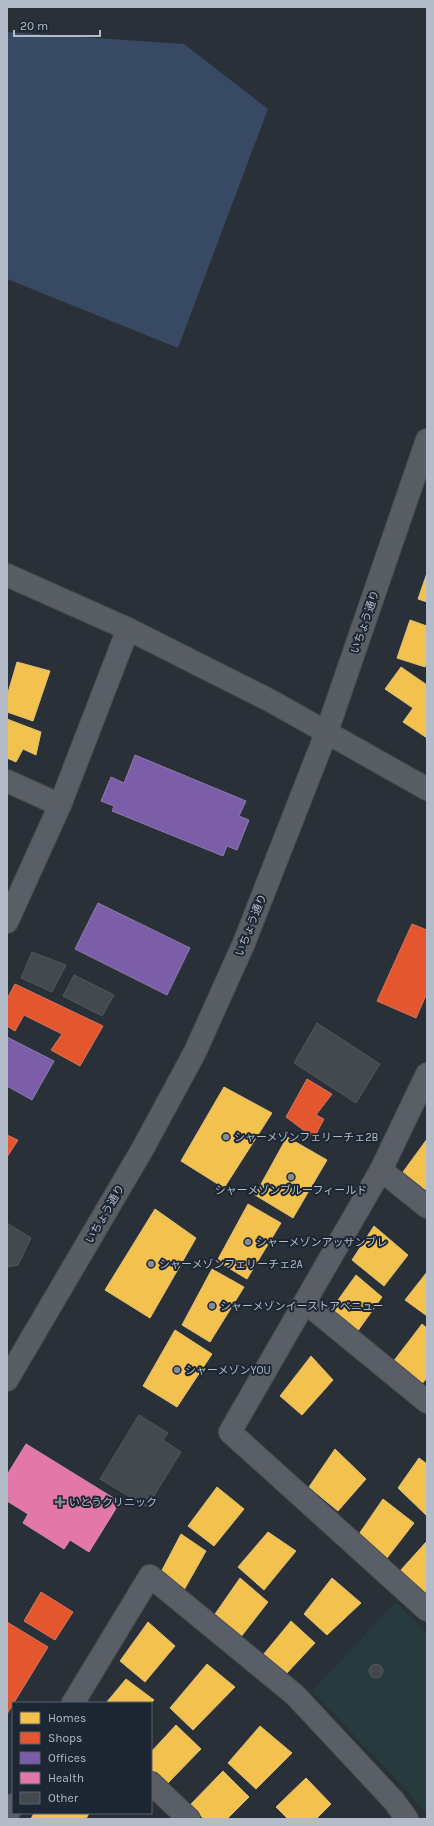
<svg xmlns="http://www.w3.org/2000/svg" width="434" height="1826" viewBox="0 0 434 1826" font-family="Karla,'Noto Sans JP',sans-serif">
	<rect width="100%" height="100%" fill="#2a3038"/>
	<polygon fill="#273a3e" points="396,1602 427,1634 427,1814 399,1782 312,1691"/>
	<polygon fill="#384963" points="7,32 184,44 268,109 178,348 7,279"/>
	<g fill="#f2c14e" stroke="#dfc073">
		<polygon points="427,573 427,602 418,599"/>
		<polygon points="410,620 427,626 427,661 425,667 397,658"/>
		<polygon points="17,662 50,671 33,721 7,712 7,696"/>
		<polygon points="401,667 427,685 427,738 403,722 413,708 385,689"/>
		<polygon points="7,719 41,732 36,755 23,749 16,762 7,758"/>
		<polygon points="224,1087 272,1113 224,1188 181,1161"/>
		<polygon points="287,1137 327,1160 293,1218 255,1195"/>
		<polygon points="427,1139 427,1191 403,1172"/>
		<polygon points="248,1204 281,1223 247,1279 217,1261"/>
		<polygon points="155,1209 196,1238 150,1318 105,1290"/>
		<polygon points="374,1226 408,1255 384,1286 352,1260"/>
		<polygon points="212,1269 244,1287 210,1342 182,1325"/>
		<polygon points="427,1272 427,1316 405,1300"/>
		<polygon points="356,1275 382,1297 357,1332 328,1314"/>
		<polygon points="422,1324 427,1328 427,1378 419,1387 393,1362"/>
		<polygon points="175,1330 212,1354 177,1407 143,1386"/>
		<polygon points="311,1356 333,1380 302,1415 280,1396"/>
		<polygon points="335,1449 366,1479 338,1511 309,1487"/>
		<polygon points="419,1458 427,1464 427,1516 398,1488"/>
		<polygon points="217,1487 244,1509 214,1546 188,1526"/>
		<polygon points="383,1499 414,1523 387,1558 359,1534"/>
		<polygon points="268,1532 296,1551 264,1590 238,1567"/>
		<polygon points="181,1534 206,1551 184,1590 160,1574"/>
		<polygon points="427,1541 427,1597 400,1571"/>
		<polygon points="240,1578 268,1602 240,1638 213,1617"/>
		<polygon points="332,1578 361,1603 327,1635 304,1614"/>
		<polygon points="291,1621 315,1643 286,1674 263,1655"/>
		<polygon points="148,1622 175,1646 145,1682 120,1661"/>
		<polygon points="207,1664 235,1687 193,1730 170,1708"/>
		<polygon points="126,1679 154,1700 151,1703 106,1703"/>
		<polygon points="176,1725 201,1749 166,1785 151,1769 151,1752"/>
		<polygon points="260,1726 292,1753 256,1789 228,1763"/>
		<polygon points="223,1771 249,1797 227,1819 204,1819 190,1805"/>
		<polygon points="306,1778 331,1804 316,1819 288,1819 276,1807"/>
		<polygon points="34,1813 89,1813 86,1819 31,1819"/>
	</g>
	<g fill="#e4572e" stroke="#d6755c">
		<polygon points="412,924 427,930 427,993 416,1018 377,1001"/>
		<polygon points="15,984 103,1026 80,1066 51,1050 62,1034 24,1015 15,1031 7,1026 7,999"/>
		<polygon points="307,1079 332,1094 316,1115 324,1119 314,1138 286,1117"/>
		<polygon points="7,1135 18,1140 7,1157"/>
		<polygon points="41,1592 73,1612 55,1640 24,1621"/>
		<polygon points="7,1622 48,1647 7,1714"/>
	</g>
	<g fill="#7b5ea7" stroke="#8c7ab1">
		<polygon points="135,755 246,801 239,816 249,820 237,850 227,846 223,856 112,811 114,806 101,801 111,777 124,783"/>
		<polygon points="98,903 190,948 167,995 75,949"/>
		<polygon points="7,1037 54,1061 32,1100 7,1086"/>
	</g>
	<polygon fill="#e377a8" stroke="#d58cb2" points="26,1444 120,1502 89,1552 70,1540 64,1549 23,1523 28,1514 7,1501 7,1475"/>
	<g fill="#444950" stroke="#52575f">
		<polygon points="32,952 66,965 52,992 21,978"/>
		<polygon points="74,975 114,995 102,1016 63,996"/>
		<polygon points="317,1023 380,1064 356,1103 294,1063"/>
		<polygon points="7,1223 31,1238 18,1265 7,1267"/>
		<polygon points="139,1415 168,1433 163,1440 181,1452 147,1507 100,1479"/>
		<circle cx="376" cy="1671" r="7"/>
	</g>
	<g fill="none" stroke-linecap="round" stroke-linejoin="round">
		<g stroke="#484c53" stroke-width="24">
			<g id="street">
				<polyline points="7,781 60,805"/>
				<polyline points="7,922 60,805 128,629"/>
				<polyline points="427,1074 381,1170 230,1432 427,1610"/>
				<polyline points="381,1170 427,1207"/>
				<polyline points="305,1302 427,1402"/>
				<polyline points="73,1703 150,1576 295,1695 394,1801 407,1819"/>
				<polyline points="151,1783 189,1819"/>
				<polyline points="7,1815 13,1805"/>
			</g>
		</g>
		<g stroke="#484c53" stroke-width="24">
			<g id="secondary">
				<polyline points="7,575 128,629 271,701 427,789"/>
				<polyline points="7,1380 142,1150 195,1052 244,943 327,731 427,440"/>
			</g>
		</g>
		<use href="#street" stroke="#5a5e66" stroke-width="22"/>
		<use href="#secondary" stroke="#595d64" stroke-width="22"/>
	</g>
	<g fill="#848b96" stroke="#1d2633" stroke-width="1.5">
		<circle cx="226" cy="1137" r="4"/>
		<circle cx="291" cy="1177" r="4"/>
		<circle cx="248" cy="1242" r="4"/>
		<circle cx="151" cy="1264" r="4"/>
		<circle cx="212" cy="1306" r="4"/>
		<circle cx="177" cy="1370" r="4"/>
		<path d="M58 1496h4v4h4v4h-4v4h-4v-4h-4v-4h4z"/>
	</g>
	<g text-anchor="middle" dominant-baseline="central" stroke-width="4" stroke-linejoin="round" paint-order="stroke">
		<g font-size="11" fill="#b4bcc9" stroke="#1d2633">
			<text transform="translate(365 622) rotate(-71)">いちょう通り</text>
			<text transform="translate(251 925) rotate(-68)">いちょう通り</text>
			<text transform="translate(105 1214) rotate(-60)">いちょう通り</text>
		</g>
		<g font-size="11" fill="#b4bcc9" stroke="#1d2633" text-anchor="start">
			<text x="234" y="1137">シャーメゾンフェリーチェ2B</text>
			<text x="291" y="1190" text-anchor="middle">シャーメゾンブルーフィールド</text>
			<text x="256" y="1242">シャーメゾンアッサンブレ</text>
			<text x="159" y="1264">シャーメゾンフェリーチェ2A</text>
			<text x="220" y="1306">シャーメゾンイーストアベニュー</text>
			<text x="185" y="1370">シャーメゾンYOU</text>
			<text x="69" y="1502">いとうクリニック</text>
		</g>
	</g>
	<rect width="434" height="1826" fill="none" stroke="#b4bcc9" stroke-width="16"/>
	<rect x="12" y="1702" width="140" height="112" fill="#1d2633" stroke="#59626f"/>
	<rect x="20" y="1712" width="20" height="12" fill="#f2c14e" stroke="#59626f"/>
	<text x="48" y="1722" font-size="12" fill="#b4bcc9">Homes</text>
	<rect x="20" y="1732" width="20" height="12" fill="#e4572e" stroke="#59626f"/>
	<text x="48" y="1742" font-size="12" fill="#b4bcc9">Shops</text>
	<rect x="20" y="1752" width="20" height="12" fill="#7b5ea7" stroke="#59626f"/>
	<text x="48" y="1762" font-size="12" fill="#b4bcc9">Offices</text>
	<rect x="20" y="1772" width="20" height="12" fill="#e377a8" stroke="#59626f"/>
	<text x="48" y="1782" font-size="12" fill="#b4bcc9">Health</text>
	<rect x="20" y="1792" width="20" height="12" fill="#444950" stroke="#59626f"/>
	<text x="48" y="1802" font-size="12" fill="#b4bcc9">Other</text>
	<path d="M14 30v6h86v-6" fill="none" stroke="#b4bcc9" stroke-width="2"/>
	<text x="20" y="30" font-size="12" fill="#b4bcc9" stroke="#1d2633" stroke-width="3" paint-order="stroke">20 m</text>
</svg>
